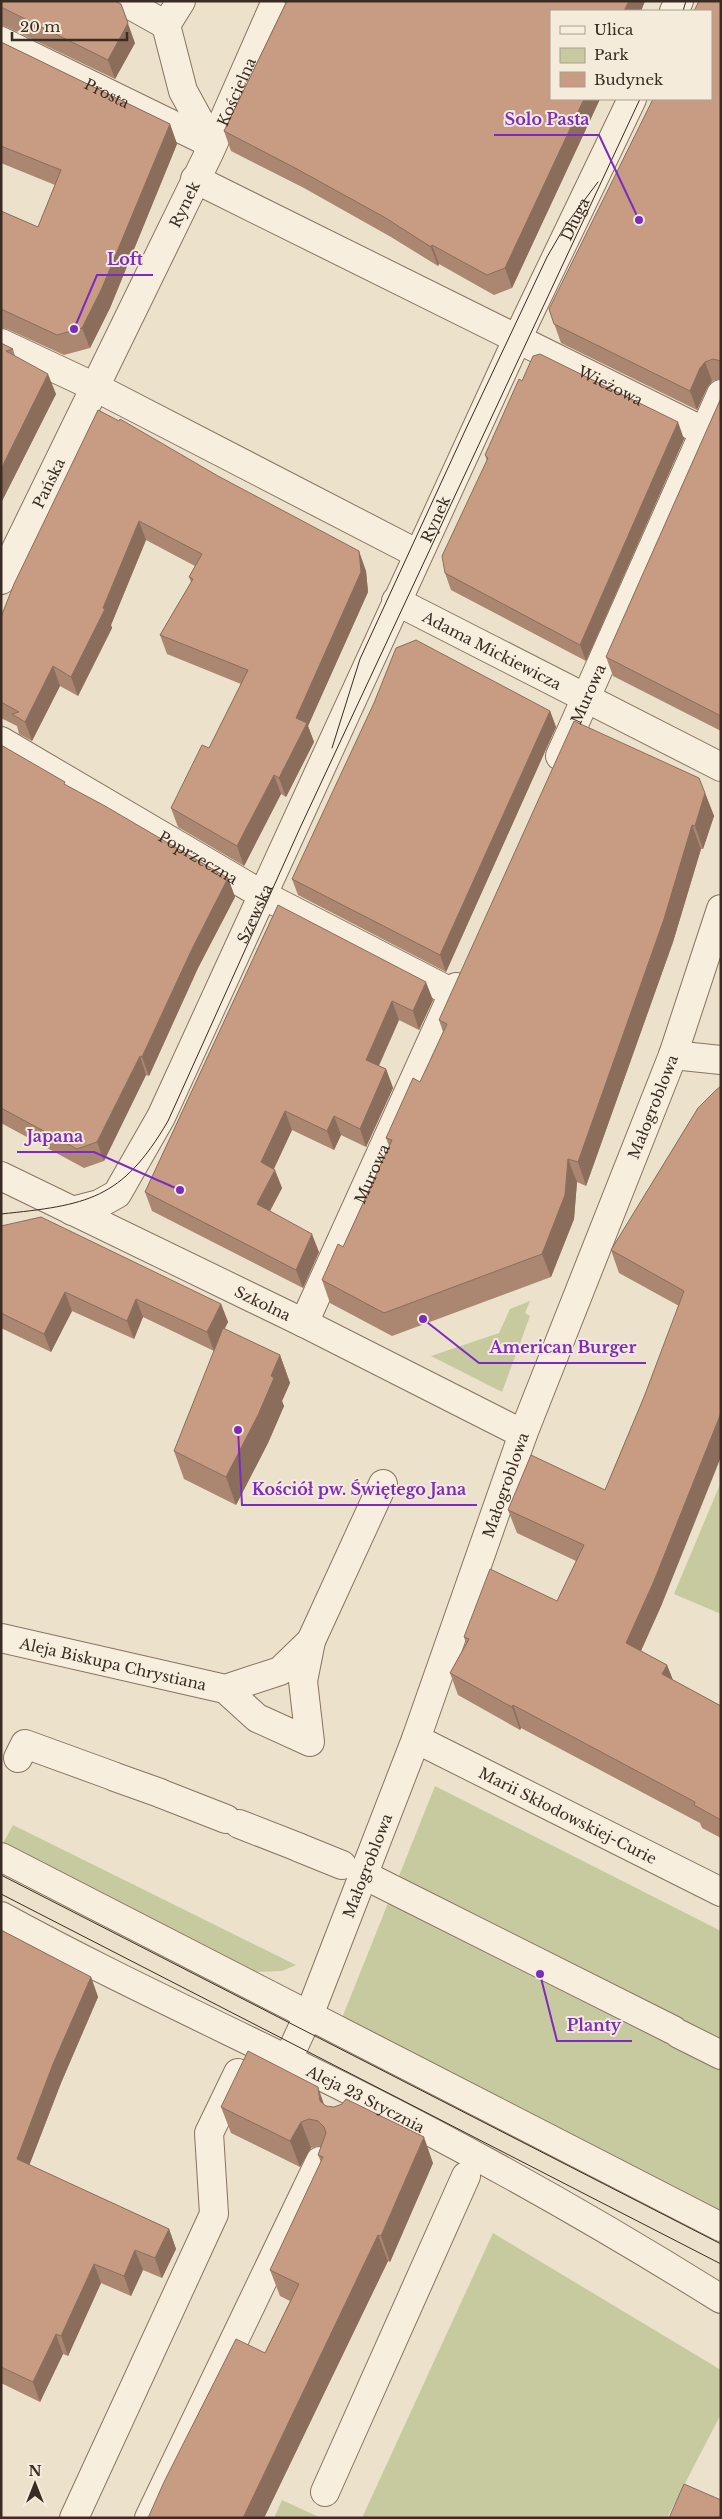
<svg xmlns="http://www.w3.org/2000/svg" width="722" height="2519" viewBox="0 0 722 2519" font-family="'Libre Baskerville',serif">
	<rect width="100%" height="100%" fill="#ece1cb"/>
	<g fill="#c7ca9f">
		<polygon points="530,1301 525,1313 530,1316 502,1392 431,1356 499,1333 510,1309"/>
		<polygon points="721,1482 721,1614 674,1594"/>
		<polygon points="435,1786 721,1931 721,2213 342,2018"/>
		<polygon points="13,1825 296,1965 282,1971 251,1972 1,1847"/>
		<polygon points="493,2233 721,2370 721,2414 667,2518 362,2518"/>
		<polygon points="282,2500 321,2518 274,2518"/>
	</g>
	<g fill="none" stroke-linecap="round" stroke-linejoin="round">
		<g stroke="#887360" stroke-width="30">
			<g id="minor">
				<polyline points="123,1 166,25 183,91 212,144"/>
				<polyline points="674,11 679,1"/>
				<polyline points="166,25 181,1"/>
				<path id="s1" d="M 1,41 L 212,144"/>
				<path id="s2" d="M 195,179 L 703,431"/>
				<polyline points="1,343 97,388 418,554"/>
				<path id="s3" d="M 1,580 L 210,151 L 276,1"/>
				<path id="s4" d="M 396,601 L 721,767"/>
				<path id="s5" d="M 1,741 L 261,894 L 453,993"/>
				<path id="s6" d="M 560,756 L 721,394"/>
				<polyline points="673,1055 721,1060"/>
				<path id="s7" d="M 1,1176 L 304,1323 L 523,1434"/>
				<path id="s8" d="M 72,1211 L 99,1204 L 117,1194 L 161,1117 L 527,318 L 632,99"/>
				<path id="s9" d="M 304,1323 L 456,987"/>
				<path id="s10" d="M 1,1638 L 225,1689 L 280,1671 L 311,1641 L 383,1484"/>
				<polyline points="225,1689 257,1718 310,1742 303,1681 311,1641"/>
				<path id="s11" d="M 416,1739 L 721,1892"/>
				<polyline points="18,1758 25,1744 113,1776"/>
				<polyline points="115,1777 160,1793"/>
				<polyline points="162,1794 226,1819"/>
				<polyline points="239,1824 298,1847"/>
				<polyline points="300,1848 342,1865"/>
				<polyline points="1,1857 721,2227"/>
				<polyline points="374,1880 673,2030"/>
				<path id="s12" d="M 1,1916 C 116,1979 236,2033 353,2092 C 479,2155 601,2224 721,2299"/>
				<polyline points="679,2034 721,2055"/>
				<path id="s13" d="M 288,2059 L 313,2005 L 416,1739 L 523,1434 L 673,1055 L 721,909"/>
				<polyline points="325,2492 466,2176"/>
				<polyline points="74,2518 214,2214 209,2133 238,2073"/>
				<polyline points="149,2518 320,2161"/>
			</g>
		</g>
		<use href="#minor" stroke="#f7eede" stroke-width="28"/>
		<g stroke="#3a2c22" stroke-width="1">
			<polyline points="683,11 686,1"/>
			<polyline points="332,748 360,659 464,433 547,257 565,226 598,182"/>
			<path d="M 1,1214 C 87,1205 122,1200 168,1121 L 300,828 L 640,99"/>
			<polyline points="1,1875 721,2244"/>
			<polyline points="1,1894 721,2264"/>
		</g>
	</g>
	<g fill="#ab8671">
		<polygon points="1,1 135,43 115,79 7,27 1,26"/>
		<polygon points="284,1 645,1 641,11 551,11 551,99 600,99 512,288 494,295 439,264 438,266 391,237 304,188 231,151 224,131 285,4"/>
		<polygon points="721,1 721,379 712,381 707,388 697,410 561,343 549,309 711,99"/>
		<polygon points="1,42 170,124 177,144 110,308 90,348 64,355 7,329 1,328 1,211 38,227 55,185 1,163"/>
		<polygon points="1,343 13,349 15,356 56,394 1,503"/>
		<polygon points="522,381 684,439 586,661 451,590 445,573 487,461 485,455"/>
		<polygon points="721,398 721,731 613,676 606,657"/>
		<polygon points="98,410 366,571 368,592 308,726 314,742 286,797 281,794 244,866 178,827 171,808 209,748 241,684 167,654 160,635 191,582 189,577 195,566 146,540 111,625 112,628 78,696 60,686 32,741 19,734 17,726 1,718 1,617"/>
		<polygon points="550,711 556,727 446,972 298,895 292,879"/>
		<polygon points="1,745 66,785 228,878 235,897 198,968 149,1076 146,1075 104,1161 84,1168 1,1123"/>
		<polygon points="705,793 714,816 703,849 701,849 673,942 586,1186 577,1182 574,1219 551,1277 392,1336 330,1303 322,1280 343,1247 389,1146 386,1138 420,1082 443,1032 439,1020"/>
		<polygon points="278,905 433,1000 419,1030 399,1020 379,1066 386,1069 393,1088 366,1147 341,1135 334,1150 292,1130 274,1169 282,1188 270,1211 319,1252 303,1288 152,1211 145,1192"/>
		<polygon points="698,1108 662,1604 641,1651 667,1665 673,1680 721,1706 721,1838 702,1828 700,1823 521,1728 520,1730 458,1695 450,1673 466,1643 464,1637 557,1601 576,1561 517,1533 508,1510 605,1490 644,1397 679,1306 619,1273 611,1250"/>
		<polygon points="1,1226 221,1304 228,1322 224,1329 280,1355 290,1383 282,1401 284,1406 268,1443 236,1505 184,1479 174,1451 214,1351 143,1317 134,1339 72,1311 51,1352 1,1328"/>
		<polygon points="1,1930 91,1977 98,1997 61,2083 29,2165 169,2229 176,2249 162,2278 143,2270 131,2296 101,2283 68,2356 63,2354 40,2402 1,2383"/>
		<polygon points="325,2105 433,2163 390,2262 388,2261 264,2518 148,2518 265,2353 290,2301 280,2296 270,2270 321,2162 318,2155 321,2146 318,2146 311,2148 300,2167 231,2133 221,2107"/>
	</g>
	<g fill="#8b6d5c">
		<polygon points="629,1 645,1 641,11 624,11"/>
		<polygon points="121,4 135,43 115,79 108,60"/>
		<polygon points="584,99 600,99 512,288 505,268"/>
		<polygon points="170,124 177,144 110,308 90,348 82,328"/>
		<polygon points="432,245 439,264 438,266 431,247"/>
		<polygon points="705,362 712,381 707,388 697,410 690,391 700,368"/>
		<polygon points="48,374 56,394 1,503 1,469"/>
		<polygon points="678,422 684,439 586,661 580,645"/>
		<polygon points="139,521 146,540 111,625 112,628 78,696 71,677 103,608"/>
		<polygon points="359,551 366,571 368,592 308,726 314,742 286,797 279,778 296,718"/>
		<polygon points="53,666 60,686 32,741 25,722"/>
		<polygon points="550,711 556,727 446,972 440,955"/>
		<polygon points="274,775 281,794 244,866 237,846"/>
		<polygon points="705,793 714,816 703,849 695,826"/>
		<polygon points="692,825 701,849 673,942 586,1186 578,1162"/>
		<polygon points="228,878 235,897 198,968 149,1076 142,1057 192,949"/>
		<polygon points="426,982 433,1000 419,1030 413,1011"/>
		<polygon points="392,1001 399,1020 373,1078 366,1060"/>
		<polygon points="140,1056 146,1075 104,1161 97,1142"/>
		<polygon points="386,1069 393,1088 366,1147 360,1129"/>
		<polygon points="285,1111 292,1130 268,1181 261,1162"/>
		<polygon points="334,1116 341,1135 334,1150 327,1131"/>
		<polygon points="568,1159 577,1182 574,1219 551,1277 542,1254"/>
		<polygon points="275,1170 282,1188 264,1222 257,1204"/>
		<polygon points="312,1234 319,1252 303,1288 296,1270"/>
		<polygon points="65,1292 72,1311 51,1352 44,1334"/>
		<polygon points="136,1299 143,1317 134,1339 127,1321"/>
		<polygon points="221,1304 228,1322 214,1351 207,1332"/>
		<polygon points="280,1355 290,1383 282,1401 284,1406 268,1443 236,1505 226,1477"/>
		<polygon points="721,1413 721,1457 662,1604 634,1666 626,1643"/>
		<polygon points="667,1665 676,1688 662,1674"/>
		<polygon points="513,1705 521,1728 520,1730 512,1707"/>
		<polygon points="91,1977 98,1997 61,2083 24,2179 17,2159 53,2064"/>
		<polygon points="318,2087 327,2113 320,2101"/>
		<polygon points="301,2122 311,2148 300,2167 290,2141"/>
		<polygon points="424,2137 433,2163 390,2262 381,2236"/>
		<polygon points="169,2229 176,2249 162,2278 155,2258"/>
		<polygon points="378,2235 388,2261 264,2518 243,2518"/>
		<polygon points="135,2250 143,2270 131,2296 124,2276"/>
		<polygon points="94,2264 101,2283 68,2356 61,2336"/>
		<polygon points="56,2334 63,2354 40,2402 33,2382"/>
	</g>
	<g fill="#c79c83" stroke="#8b6d5c">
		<polygon points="1,1 115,1 121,4 128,23 108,60 1,7"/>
		<polygon points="287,1 629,1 624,11 551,11 551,99 584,99 505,268 487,275 432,245 431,247 384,217 297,169 224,131"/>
		<polygon points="699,1 721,1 721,361 713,359 705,362 700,368 690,391 554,324 549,309 653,99 711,99 711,11 694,11"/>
		<polygon points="1,42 170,124 102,288 82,328 57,335 1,309 1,211 38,227 61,170 1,146"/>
		<polygon points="1,343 13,349 6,351 48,374 1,469"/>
		<polygon points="540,354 678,422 580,645 445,573 442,556 488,458 485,455 519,379 522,381 533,356"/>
		<polygon points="721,398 721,716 606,657"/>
		<polygon points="98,410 119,421 120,419 218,476 359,551 361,572 296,718 307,723 279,778 274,775 237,846 171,808 202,745 209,748 248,670 160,635 193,579 189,577 202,554 139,521 103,608 105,609 71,677 53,666 25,722 12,714 19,712 1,702 1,617 14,584"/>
		<polygon points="416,640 550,711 440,955 292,879 374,703 396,648"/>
		<polygon points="574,721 699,778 705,793 695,826 692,825 664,919 578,1162 568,1159 565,1195 542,1254 384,1313 322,1280 338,1244 343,1247 392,1140 386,1138 413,1078 420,1082 447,1024 439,1020"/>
		<polygon points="1,745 65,782 64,784 105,806 228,878 192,949 142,1057 140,1056 97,1142 77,1149 1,1108"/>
		<polygon points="278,905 426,982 413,1011 392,1001 366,1060 386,1069 360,1129 334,1116 327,1131 285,1111 261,1162 275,1170 257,1204 312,1234 296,1270 145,1192"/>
		<polygon points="721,1086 721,1413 654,1581 626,1643 667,1665 662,1674 721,1706 721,1820 694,1805 695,1802 513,1705 512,1707 450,1673 469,1639 464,1637 490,1569 557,1601 584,1545 508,1510 531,1455 605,1490 644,1397 684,1291 611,1250 698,1108 716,1090"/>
		<polygon points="41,1217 221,1304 207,1332 136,1299 127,1321 65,1292 44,1334 1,1313 1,1226"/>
		<polygon points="223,1328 280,1355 271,1376 274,1378 258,1415 226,1477 174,1451"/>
		<polygon points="1,1930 91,1977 53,2064 17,2159 169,2229 155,2258 135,2250 124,2276 94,2264 61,2336 56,2334 33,2382 1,2367"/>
		<polygon points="248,2051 318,2087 320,2101 326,2106 334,2107 342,2104 346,2099 424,2137 381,2236 378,2235 243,2518 148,2518 164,2482 236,2339 265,2353 299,2284 270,2270 323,2157 318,2155 326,2133 324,2127 318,2121 309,2119 301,2122 290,2141 221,2107"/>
		<polygon points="684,2484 721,2500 721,2518 669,2518"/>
	</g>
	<g text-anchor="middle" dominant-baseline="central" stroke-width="4" stroke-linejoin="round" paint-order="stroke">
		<g font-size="15" fill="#3a2c22" stroke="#f4ebda">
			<text stroke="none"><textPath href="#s3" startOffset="542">Kościelna</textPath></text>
			<text stroke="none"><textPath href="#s1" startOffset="118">Prosta</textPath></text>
			<text stroke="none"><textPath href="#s3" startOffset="418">Rynek</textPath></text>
			<text stroke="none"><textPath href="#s8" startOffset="1126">Długa</textPath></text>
			<text stroke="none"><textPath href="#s2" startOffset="464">Wieżowa</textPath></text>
			<text stroke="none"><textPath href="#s3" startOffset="108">Pańska</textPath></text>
			<text stroke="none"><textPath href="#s8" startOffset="795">Rynek</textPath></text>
			<text stroke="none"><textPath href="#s4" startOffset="108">Adama Mickiewicza</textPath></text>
			<text stroke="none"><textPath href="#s6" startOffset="68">Murowa</textPath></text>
			<text stroke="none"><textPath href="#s5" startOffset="229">Poprzeczna</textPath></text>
			<text stroke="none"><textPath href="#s8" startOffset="361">Szewska</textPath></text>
			<text stroke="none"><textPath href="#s13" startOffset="1020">Małogroblowa</textPath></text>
			<text stroke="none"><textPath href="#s9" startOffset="164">Murowa</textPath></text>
			<text stroke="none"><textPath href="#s7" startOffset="291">Szkolna</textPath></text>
			<text stroke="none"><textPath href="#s13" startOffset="614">Małogroblowa</textPath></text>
			<text stroke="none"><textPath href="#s10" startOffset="115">Aleja Biskupa Chrystiana</textPath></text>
			<text stroke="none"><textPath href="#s11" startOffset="170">Marii Skłodowskiej-Curie</textPath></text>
			<text stroke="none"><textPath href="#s13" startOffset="209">Małogroblowa</textPath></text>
			<text stroke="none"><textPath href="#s12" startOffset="408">Aleja 23 Stycznia</textPath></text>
		</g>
	</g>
	<path fill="none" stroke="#7b2cbf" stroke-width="2" d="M639 220L599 135H494M74 329L97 275H153M180 1190L94 1152H17M423 1319L479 1363H646M238 1430L242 1505H477M540 1974L557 2041H632"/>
	<g fill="#7b2cbf" stroke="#f4ebda" stroke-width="2">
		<circle cx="639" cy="220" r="5"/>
		<circle cx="74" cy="329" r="5"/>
		<circle cx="180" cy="1190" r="5"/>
		<circle cx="423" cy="1319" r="5"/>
		<circle cx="238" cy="1430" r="5"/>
		<circle cx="540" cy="1974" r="5"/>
	</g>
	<g font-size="16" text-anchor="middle" font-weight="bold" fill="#7b2cbf" stroke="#f4ebda" stroke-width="4" stroke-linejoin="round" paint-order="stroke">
		<text x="547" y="125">Solo Pasta</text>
		<text x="125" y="265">Loft</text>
		<text x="55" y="1142">Japana</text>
		<text x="563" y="1353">American Burger</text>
		<text x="359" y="1495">Kościół pw. Świętego Jana</text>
		<text x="594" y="2031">Planty</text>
	</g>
	<rect width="722" height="2519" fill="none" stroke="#3a2c22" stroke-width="5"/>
	<rect x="550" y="10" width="162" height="90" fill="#f4ebda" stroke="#aa9f90"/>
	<rect x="560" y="26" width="25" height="8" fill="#f7eede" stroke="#aa9f90"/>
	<text x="594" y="35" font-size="15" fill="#3a2c22">Ulica</text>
	<rect x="560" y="48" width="25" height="15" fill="#c7ca9f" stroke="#aa9f90"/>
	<text x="594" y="60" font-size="15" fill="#3a2c22">Park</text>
	<rect x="560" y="72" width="25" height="15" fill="#c79c83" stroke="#aa9f90"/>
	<text x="594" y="85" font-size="15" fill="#3a2c22">Budynek</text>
	<g transform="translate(35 2484)" stroke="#f4ebda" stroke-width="4" paint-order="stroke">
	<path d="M0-4L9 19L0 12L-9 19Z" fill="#3a2c22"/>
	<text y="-8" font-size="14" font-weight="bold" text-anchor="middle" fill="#3a2c22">N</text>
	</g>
	<path d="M12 32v8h115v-8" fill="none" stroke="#3a2c22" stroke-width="2.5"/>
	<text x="20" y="32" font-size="15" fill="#3a2c22" stroke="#f4ebda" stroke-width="4" paint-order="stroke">20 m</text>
</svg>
